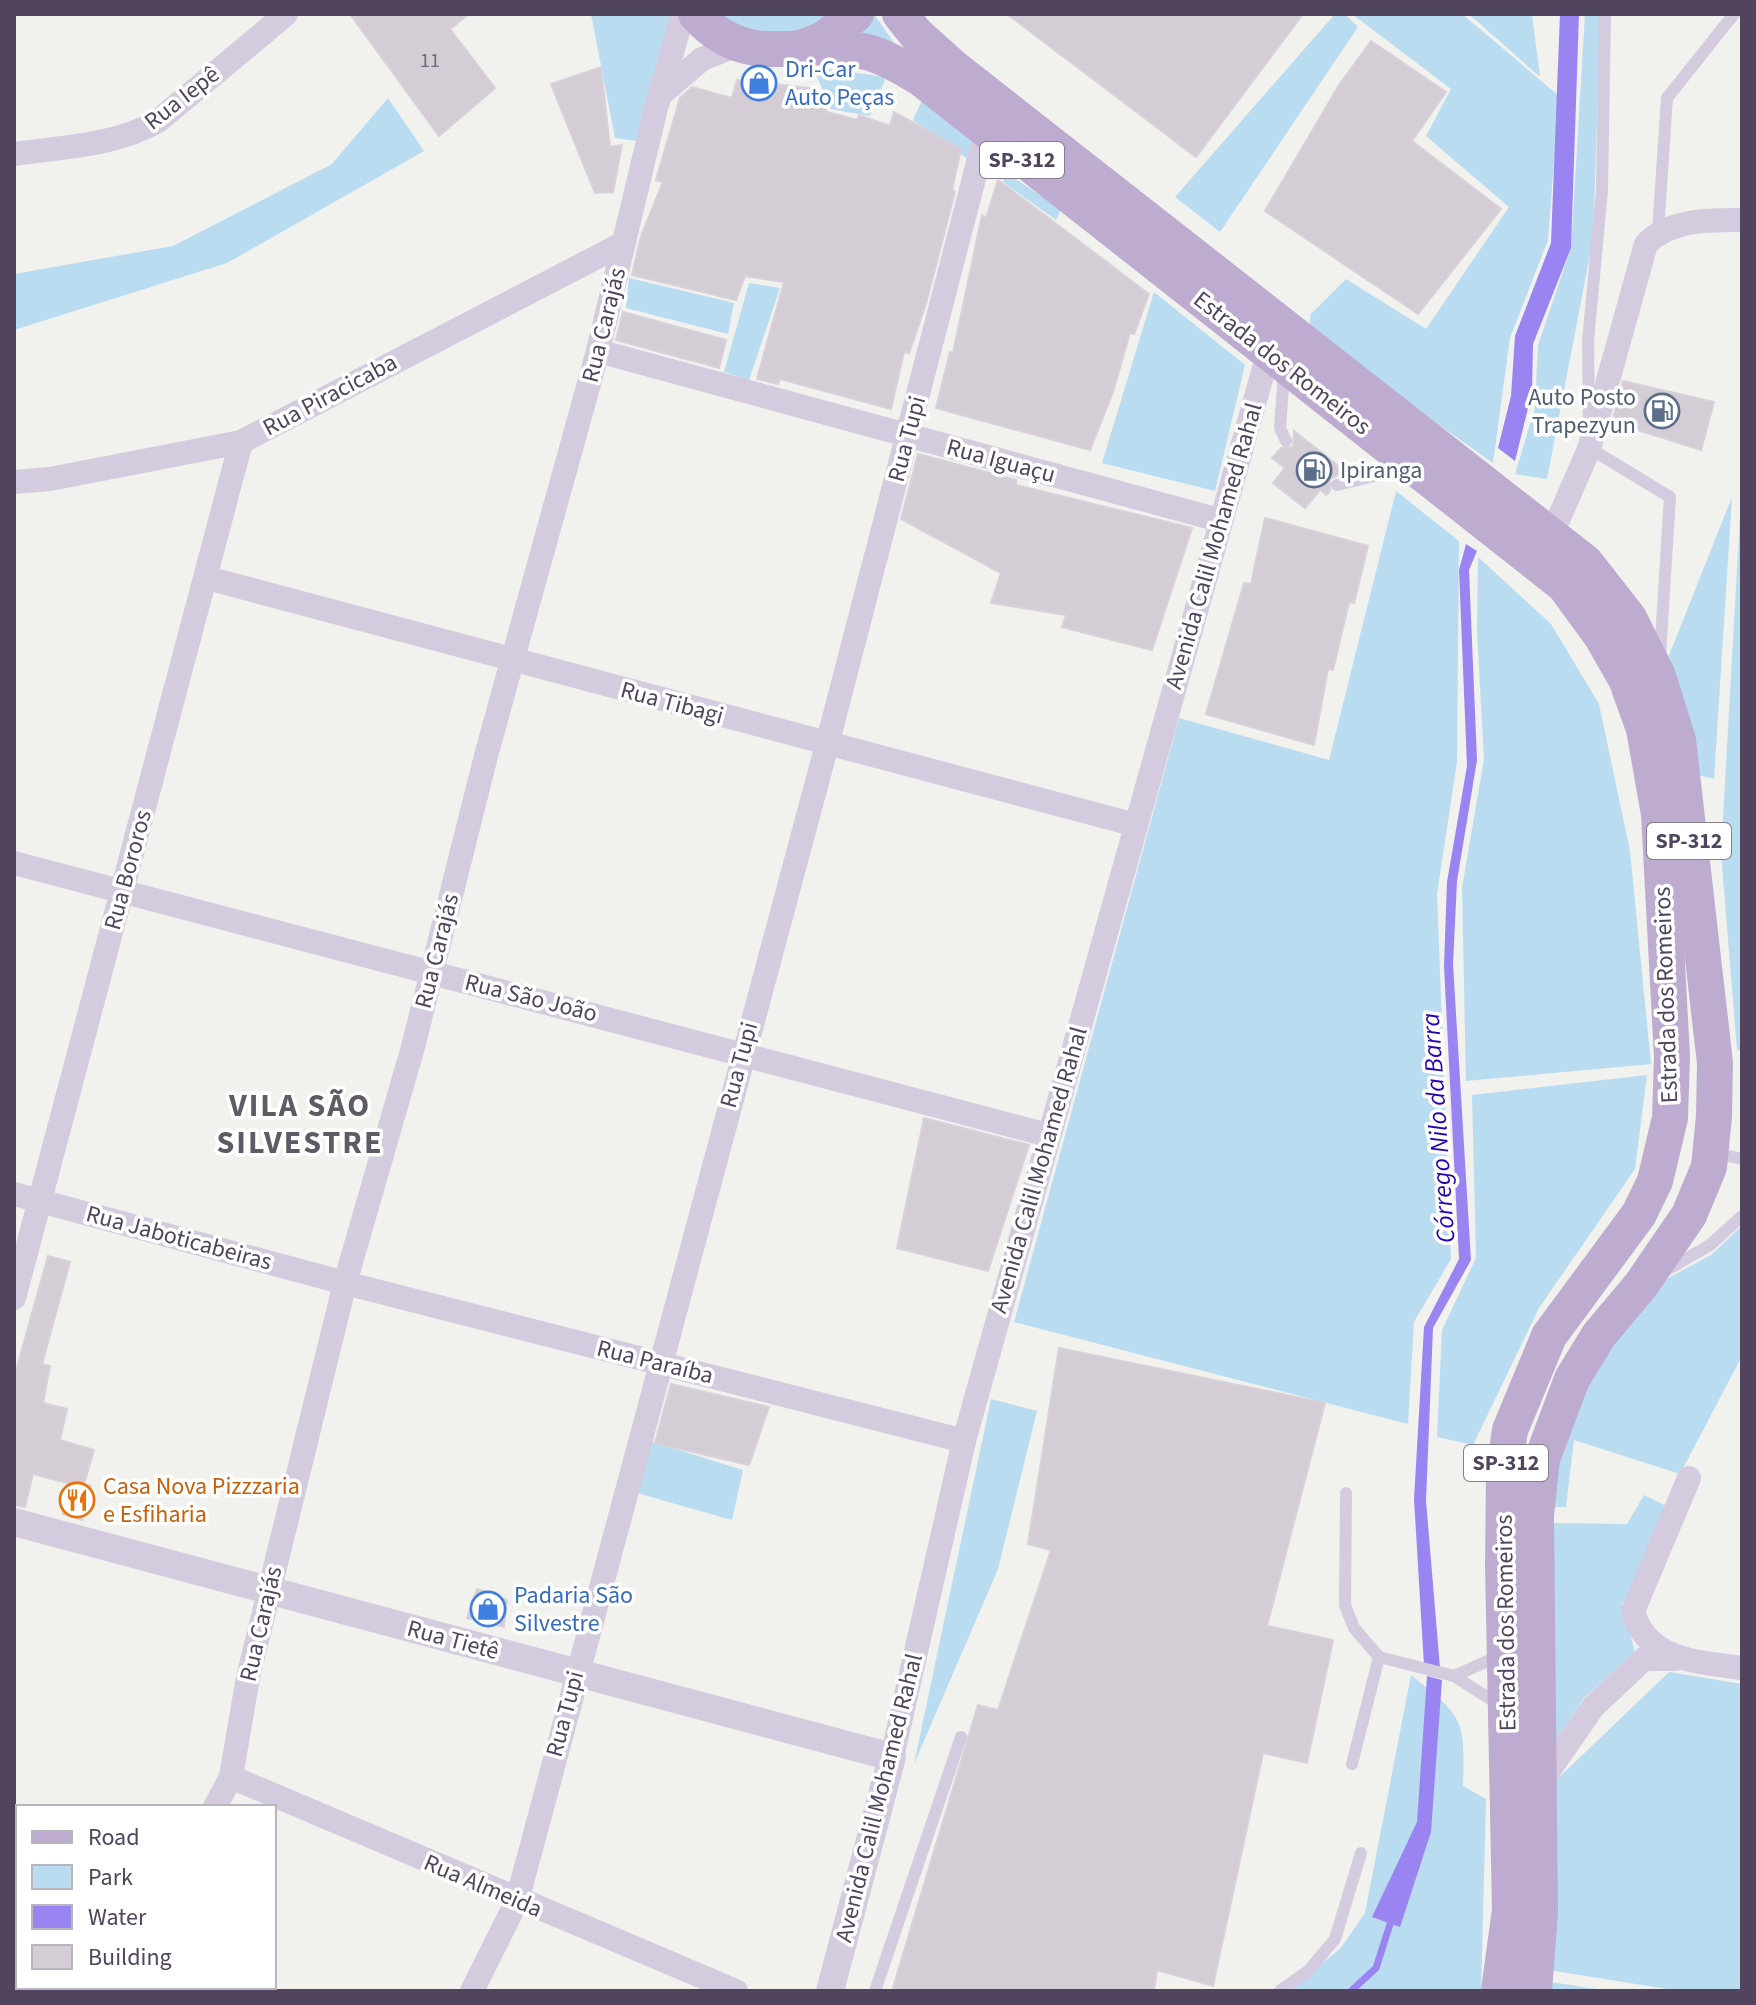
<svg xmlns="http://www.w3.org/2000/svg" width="1756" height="2005" viewBox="0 0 1756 2005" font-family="'Source Sans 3',sans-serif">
	<rect width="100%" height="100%" fill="#f1f1ee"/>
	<g fill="#b9dcf1">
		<polygon points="591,14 678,14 637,141 615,138"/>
		<polygon points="720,14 836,14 796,34 746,29"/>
		<polygon points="874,14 903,56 847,40"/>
		<polygon points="1335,14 1345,14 1358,27 1220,232 1175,197"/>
		<polygon points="1352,14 1462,14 1559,96 1548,240 1510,338 1493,463 1398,396 1309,326 1311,314 1346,279 1426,329 1509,207 1426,136 1451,89"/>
		<polygon points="1469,14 1532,14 1540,77"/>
		<polygon points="1585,14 1599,14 1600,32 1593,239 1547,479 1515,474 1535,408 1538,345 1571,248"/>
		<polygon points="813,67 886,77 870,116 831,109"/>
		<polygon points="388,98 424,151 227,263 14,330 14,274 173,246 332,164"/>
		<polygon points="923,98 974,138 969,160 913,120"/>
		<polygon points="1005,172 1061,209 1056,220 1003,182"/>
		<polygon points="629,278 734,303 728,334 626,308"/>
		<polygon points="749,283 780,288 749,380 724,372"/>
		<polygon points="1154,292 1245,365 1215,491 1102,463"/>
		<polygon points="1742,481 1742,1050 1737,1050 1721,853"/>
		<polygon points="1396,491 1459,541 1457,762 1437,894 1451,1259 1414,1322 1408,1424 1014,1322 1179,718 1329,760"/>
		<polygon points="1732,497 1714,779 1691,773 1668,658"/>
		<polygon points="1478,557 1551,624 1599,704 1630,851 1651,1064 1466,1081 1462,888 1484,759 1477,632"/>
		<polygon points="1647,1075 1635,1169 1539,1308 1473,1445 1437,1437 1442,1330 1476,1258 1472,1095"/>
		<polygon points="1742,1226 1742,1356 1680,1474 1574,1440 1566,1507 1545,1507 1574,1388 1648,1289 1711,1255"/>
		<polygon points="991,1399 1037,1411 998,1569 914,1764"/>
		<polygon points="650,1441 743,1470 732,1520 637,1493"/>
		<polygon points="1644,1495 1668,1507 1632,1595 1622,1603 1635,1652 1584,1698 1546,1755 1549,1523 1627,1524"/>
		<polygon points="1669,1672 1742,1684 1742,1991 1680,1991 1548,1970 1547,1789"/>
		<path d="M 1411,1675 C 1464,1718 1465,1718 1463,1786 L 1486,1799 L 1481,1991 L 1287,1991 L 1340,1949 L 1365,1913 Z"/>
		<polygon points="1551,1982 1609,1991 1550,1991"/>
	</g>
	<g fill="#9a84f1">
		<polygon points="1560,14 1579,14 1571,248 1533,344 1532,392 1515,461 1498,448 1511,396 1515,336 1551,243"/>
		<polygon points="1466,544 1477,551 1469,570 1477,760 1457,881 1453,964 1471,1260 1433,1328 1426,1501 1440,1668 1424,1665 1414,1499 1424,1327 1459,1259 1444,966 1447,882 1467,766 1459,570"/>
		<polygon points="1427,1676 1442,1680 1431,1832 1400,1927 1372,1917 1417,1822"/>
	</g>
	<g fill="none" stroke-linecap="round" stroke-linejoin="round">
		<polyline stroke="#9a84f1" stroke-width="7" points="1351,1991 1376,1968 1393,1915"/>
	</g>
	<g fill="#d4cdd6" stroke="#d8d1da" stroke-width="2">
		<polygon points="350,14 469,14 450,29 495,88 439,136"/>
		<polygon points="1007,14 1303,14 1196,157"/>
		<polygon points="1371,41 1446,92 1412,141 1501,209 1418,314 1265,211 1339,85"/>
		<polygon points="601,67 610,147 622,145 613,192 595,193 551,84"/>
		<polygon points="737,80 817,89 827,112 857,120 859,115 890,126 894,112 961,149 952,190 955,192 926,304 909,353 904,352 891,409 780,379 778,384 757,379 784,282 745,276 736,300 632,275 641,236 663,182 656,180 680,98 692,87 732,98"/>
		<polygon points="998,180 1149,294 1134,334 1130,333 1113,392 1090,450 936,408 950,352 953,353 982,215 986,218"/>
		<polygon points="623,312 726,340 719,368 616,340"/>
		<polygon points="1623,381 1714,402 1701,450 1612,422"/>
		<polygon points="1294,431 1345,471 1330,479 1330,491 1326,495 1320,490 1305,508 1273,483 1285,468 1272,458 1281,448 1293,447"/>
		<polygon points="918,454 1016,480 1016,485 1192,528 1152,650 1062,627 1066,615 991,603 1001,573 901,519"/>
		<polygon points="1265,518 1368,546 1354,603 1349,602 1333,670 1328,669 1314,745 1206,714 1244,583 1251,584"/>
		<polygon points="924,1118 1029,1145 988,1271 897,1248"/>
		<polygon points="48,1256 70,1262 42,1364 50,1366 43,1403 67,1409 60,1440 94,1450 84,1484 91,1486 82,1520 63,1514 71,1484 33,1474 25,1507 14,1505 14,1378"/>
		<polygon points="1059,1348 1325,1403 1267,1626 1333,1640 1307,1763 1263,1753 1213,1986 1157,1970 1154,1991 892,1991 978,1705 998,1710 1051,1550 1028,1544"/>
		<polygon points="671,1384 769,1407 749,1465 655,1443"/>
		<polygon points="477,1589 507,1600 504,1627 467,1618"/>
	</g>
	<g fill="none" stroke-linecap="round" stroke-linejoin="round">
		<g stroke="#d4cbdf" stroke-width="12">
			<polyline points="1658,231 1667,98 1734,14"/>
			<polyline points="1284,373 1280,428 1286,441"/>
			<polyline points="1589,422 1588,341 1602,190 1605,14"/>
			<polyline points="1589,448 1670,497 1660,655"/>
			<polyline points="1337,485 1408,468"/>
			<polyline points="1715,1153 1742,1159"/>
			<polyline points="1665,1271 1710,1245 1742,1216"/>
			<polyline points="1346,1493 1345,1605 1354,1628 1379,1657 1352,1764"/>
			<polyline points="1379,1657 1454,1676 1501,1706"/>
			<polyline points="1454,1676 1499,1656"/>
			<polyline points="875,1991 961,1737"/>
			<polyline points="1280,1991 1308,1971 1335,1939 1361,1853"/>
		</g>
		<g stroke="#d4cbdf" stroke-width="24">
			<polyline points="661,94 702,59 737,45"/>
			<path d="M 14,154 C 62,147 115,146 158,121 L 286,14"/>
			<polyline points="598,351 1219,520"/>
			<polyline points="14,482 50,479 241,442 624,243"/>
			<path d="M 1552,534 L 1589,449 L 1646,244 C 1670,219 1709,220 1742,220"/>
			<polyline points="207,578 1136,825"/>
			<polyline points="14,863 1048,1135"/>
			<polyline points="14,1194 345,1283 964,1441"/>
			<polyline points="14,1298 241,442"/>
			<path d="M 1689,1478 L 1633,1611 C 1646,1661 1699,1662 1742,1668"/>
			<polyline points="892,1757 964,1441 1268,354"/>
			<polyline points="231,1777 736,1991"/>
			<polyline points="1539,1785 1593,1707 1644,1659 1675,1659"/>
			<polyline points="215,1807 231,1777 248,1677 345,1283 413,1047 487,752 598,351 656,108 683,14"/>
			<polyline points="14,1866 18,1869"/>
			<polyline points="117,1991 120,1987"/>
			<polyline points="472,1991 517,1901 827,745 986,132"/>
		</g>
		<polyline stroke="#d4cbdf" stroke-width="28" points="14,1522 892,1757 830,1991"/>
		<g stroke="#bdaccf" stroke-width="36">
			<path d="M 696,14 C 749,74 802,35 867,52 C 886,57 906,69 923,80 L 1564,585 L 1602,637 L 1626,679 L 1644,729 L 1659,814 L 1672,1057 L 1670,1118 L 1655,1181 L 1639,1214 L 1549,1336 L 1510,1430 L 1504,1472 L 1503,1566 L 1510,1910 L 1499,1991"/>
			<polyline points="900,14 916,34 954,68 1586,563 1629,618 1658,676 1678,740 1715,1063 1714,1116 1709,1167 1689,1215 1641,1285 1599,1335 1572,1379 1542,1459 1536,1515 1540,1912 1534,1991"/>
			<polyline points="804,47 824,39 856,14"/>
		</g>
	</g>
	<defs>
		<g id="shop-ring" transform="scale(1.8)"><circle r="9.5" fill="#fff" stroke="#3f7fe0" stroke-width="1.5"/><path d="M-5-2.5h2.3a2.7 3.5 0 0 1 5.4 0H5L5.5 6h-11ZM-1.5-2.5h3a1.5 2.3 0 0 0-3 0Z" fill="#3f7fe0"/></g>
		<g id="fuel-ring" transform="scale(1.8)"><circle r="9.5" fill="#fff" stroke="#5c6f8a" stroke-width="1.5"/><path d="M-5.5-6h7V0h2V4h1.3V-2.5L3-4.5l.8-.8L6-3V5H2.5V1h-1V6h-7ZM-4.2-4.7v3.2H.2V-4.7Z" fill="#5c6f8a"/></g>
		<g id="restaurant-ring" transform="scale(1.8)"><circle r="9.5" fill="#fff" stroke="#e8710a" stroke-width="1.5"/><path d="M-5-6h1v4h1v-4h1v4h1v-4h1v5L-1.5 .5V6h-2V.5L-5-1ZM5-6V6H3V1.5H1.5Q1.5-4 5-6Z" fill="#e8710a"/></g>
	</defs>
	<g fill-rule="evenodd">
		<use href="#shop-ring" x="759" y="83"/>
		<use href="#fuel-ring" x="1662" y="411"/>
		<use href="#fuel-ring" x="1314" y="470"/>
		<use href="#restaurant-ring" x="77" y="1500"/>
		<use href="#shop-ring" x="488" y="1609"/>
	</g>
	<g text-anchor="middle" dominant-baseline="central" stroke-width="7" stroke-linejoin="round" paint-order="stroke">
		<g font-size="20" fill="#71677a">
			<text x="430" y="61">11</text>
		</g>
		<g fill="#fff" stroke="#847d8d" stroke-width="2">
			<rect x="980" y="142" width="84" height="36" rx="6"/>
			<rect x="1647" y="823" width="84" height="36" rx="6"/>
			<rect x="1464" y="1445" width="84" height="36" rx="6"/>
		</g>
		<g font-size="22" font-weight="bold" fill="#50455c">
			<text x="1022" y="160">SP-312</text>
			<text x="1689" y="841">SP-312</text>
			<text x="1506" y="1463">SP-312</text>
		</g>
		<g font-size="24" fill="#366cbe" stroke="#fff" text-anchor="start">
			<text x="785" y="69">Dri-Car<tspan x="785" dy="28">Auto Peças</tspan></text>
			<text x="514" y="1595">Padaria São<tspan x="514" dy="28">Silvestre</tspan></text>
		</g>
		<g font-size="24" fill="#50455c" stroke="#fff">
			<text transform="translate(182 98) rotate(-38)">Rua Iepê</text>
			<text transform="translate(604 325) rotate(-76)">Rua Carajás</text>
			<text transform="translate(1282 363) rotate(38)">Estrada dos Romeiros</text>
			<text transform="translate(330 395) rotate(-28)">Rua Piracicaba</text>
			<text transform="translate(907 439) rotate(-75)">Rua Tupi</text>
			<text transform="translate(1001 461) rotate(15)">Rua Iguaçu</text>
			<text transform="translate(1214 546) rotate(-74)">Avenida Calil Mohamed Rahal</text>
			<text transform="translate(672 703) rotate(15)">Rua Tibagi</text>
			<text transform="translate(128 870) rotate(-75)">Rua Bororos</text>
			<text transform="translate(437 951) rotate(-76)">Rua Carajás</text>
			<text transform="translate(1666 995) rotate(-92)">Estrada dos Romeiros</text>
			<text transform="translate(531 998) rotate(14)">Rua São João</text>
			<text transform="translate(739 1065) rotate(-75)">Rua Tupi</text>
			<text transform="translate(1039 1170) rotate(-74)">Avenida Calil Mohamed Rahal</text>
			<text transform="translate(179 1238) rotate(15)">Rua Jaboticabeiras</text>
			<text transform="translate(655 1362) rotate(14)">Rua Paraíba</text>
			<text transform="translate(1506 1623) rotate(-91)">Estrada dos Romeiros</text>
			<text transform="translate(261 1624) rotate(-77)">Rua Carajás</text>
			<text transform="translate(453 1640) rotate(15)">Rua Tietê</text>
			<text transform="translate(565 1714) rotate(-75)">Rua Tupi</text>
			<text transform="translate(879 1798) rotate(-76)">Avenida Calil Mohamed Rahal</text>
			<text transform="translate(483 1886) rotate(23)">Rua Almeida</text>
		</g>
		<g font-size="24" fill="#4e5e75" stroke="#fff" text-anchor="end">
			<text x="1636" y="397">Auto Posto<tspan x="1636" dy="28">Trapezyun</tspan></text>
			<text x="1340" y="470" text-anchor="start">Ipiranga</text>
		</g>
		<g font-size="24" fill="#c56008" stroke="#fff" text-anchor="start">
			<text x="103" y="1486">Casa Nova Pizzzaria<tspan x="103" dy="28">e Esfiharia</tspan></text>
		</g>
		<g font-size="26" font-style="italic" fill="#2804b0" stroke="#fff">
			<text transform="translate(1438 1128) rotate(-94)">Córrego Nilo da Barra</text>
		</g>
		<g font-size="32" font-weight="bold" letter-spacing="2" fill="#5f5a63" stroke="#fff">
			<text x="300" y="1106">VILA SÃO<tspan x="300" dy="37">SILVESTRE</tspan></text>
		</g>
	</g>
	<rect width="1756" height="2005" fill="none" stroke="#50455c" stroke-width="32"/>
	<rect x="16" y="1805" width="260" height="184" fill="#ffffff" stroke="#b9b5be" stroke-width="2"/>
	<rect x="32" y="1831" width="40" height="12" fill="#bdaccf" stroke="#b9b5be" stroke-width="2"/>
	<text x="88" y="1845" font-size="24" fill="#50455c">Road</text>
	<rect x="32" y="1865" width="40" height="24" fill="#b9dcf1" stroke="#b9b5be" stroke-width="2"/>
	<text x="88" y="1885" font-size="24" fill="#50455c">Park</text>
	<rect x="32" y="1905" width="40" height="24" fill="#9a84f1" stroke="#b9b5be" stroke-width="2"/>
	<text x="88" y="1925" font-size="24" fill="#50455c">Water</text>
	<rect x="32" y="1945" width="40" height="24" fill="#d4cdd6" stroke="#b9b5be" stroke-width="2"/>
	<text x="88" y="1965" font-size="24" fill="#50455c">Building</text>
</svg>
